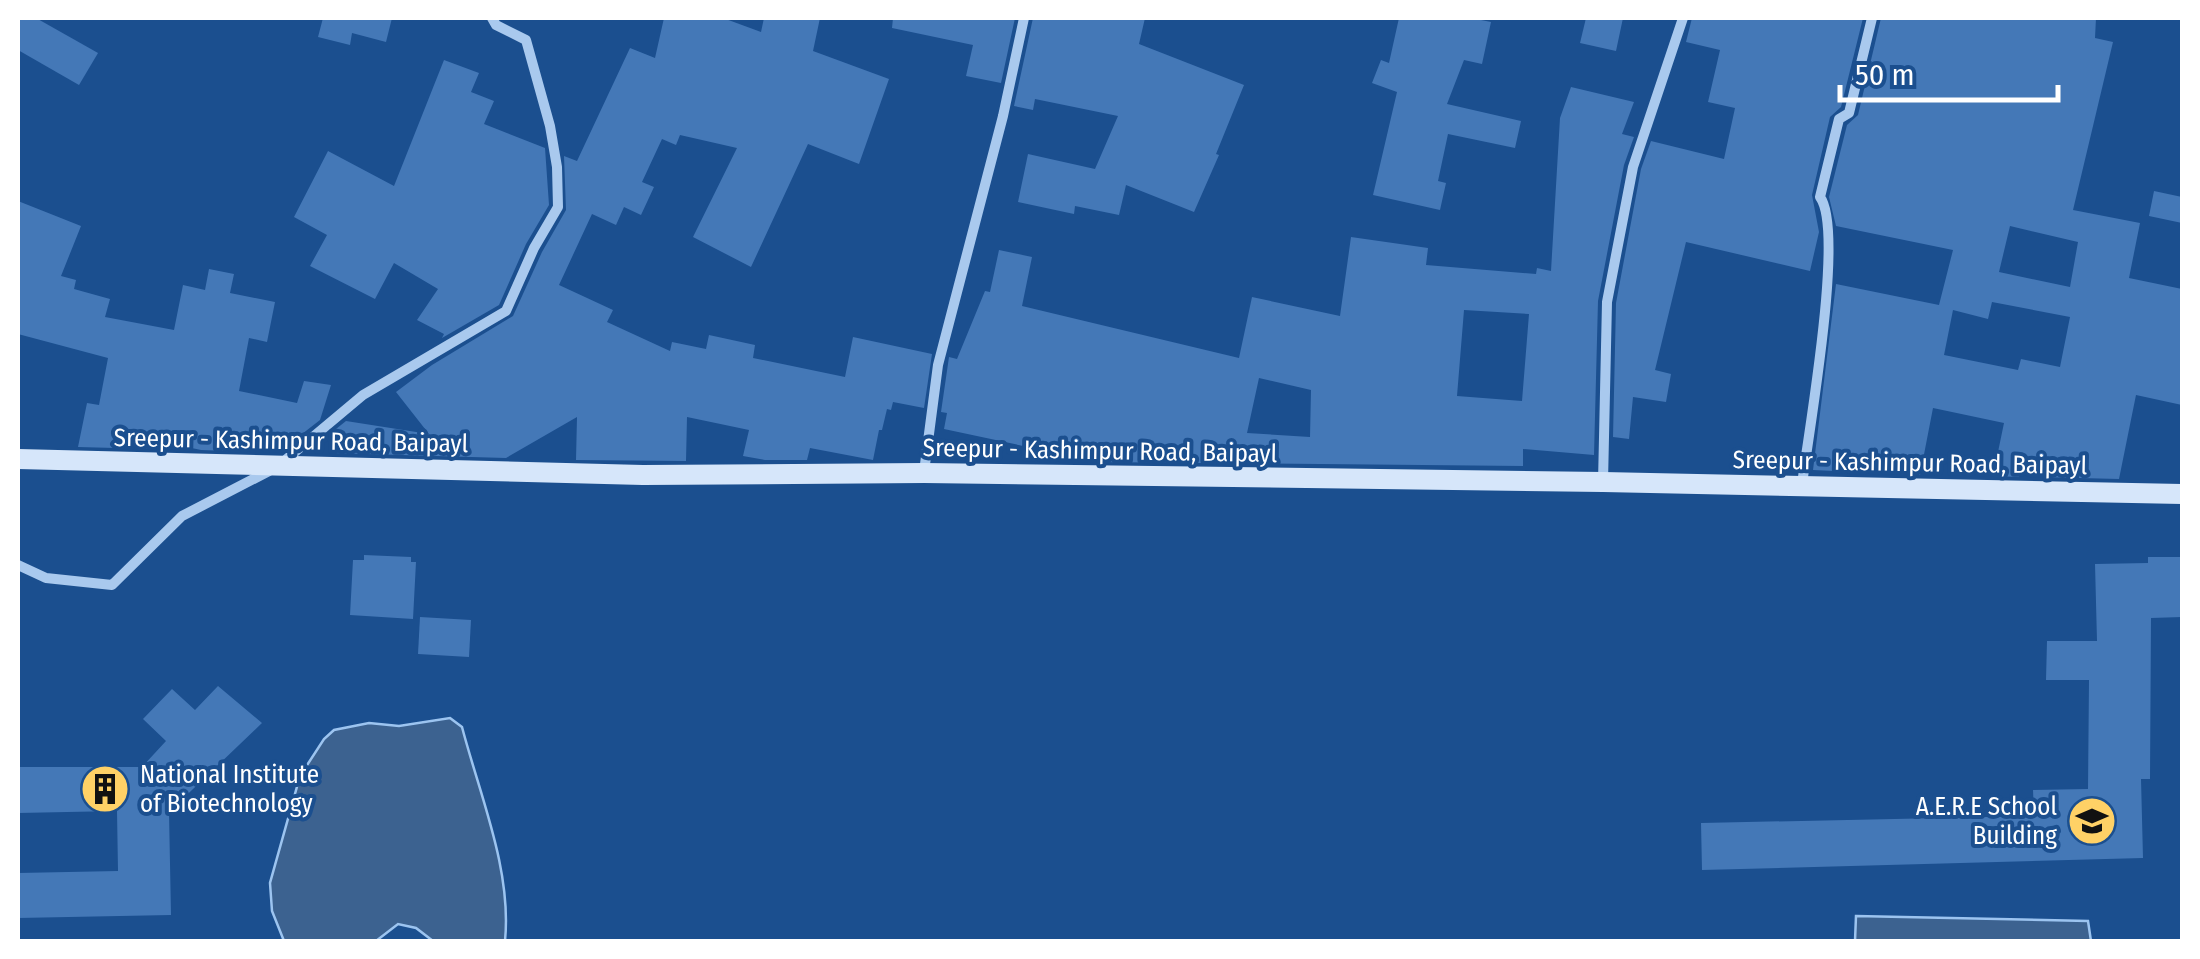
<svg xmlns="http://www.w3.org/2000/svg" width="2200" height="959" viewBox="0 0 2200 959" font-family="'Fira Sans Condensed',sans-serif">
	<rect width="100%" height="100%" fill="#1b4f8f"/>
	<g fill="#3c6290" stroke="#9cc4f0" stroke-width="2.5">
		<path d="M 450,718 L 462,727 C 480,796 512,870 505,941 L 433,941 L 416,928 L 398,924 L 376,941 L 284,941 L 272,911 L 270,883 L 300,776 L 324,739 L 334,730 L 369,723 L 399,726 Z"/>
		<polygon points="1856,916 2088,921 2091,941 1855,941"/>
	</g>
	<g fill="#4478b7" fill-rule="evenodd">
		<polygon points="18,18 36,18 98,53 79,85 18,50"/>
		<polygon points="323,18 392,18 386,42 352,33 350,45 318,37"/>
		<polygon points="664,18 723,18 761,32 764,18 820,18 813,51 889,79 859,164 808,144 751,267 693,237 737,148 680,135 676,145 662,139 642,182 654,187 641,215 624,207 616,225 592,214 559,285 613,310 607,322 670,351 672,342 706,349 709,335 755,345 753,358 845,377 853,337 932,354 924,408 893,402 891,410 887,409 882,430 879,430 873,460 810,448 807,460 765,460 743,456 749,430 687,417 686,461 576,460 577,417 506,458 332,453 336,429 346,421 429,434 396,392 432,365 513,316 542,252 566,210 564,156 577,161 630,48 655,58"/>
		<polygon points="893,18 1015,18 1001,83 966,76 973,45 892,28"/>
		<polygon points="1033,18 1145,18 1139,44 1244,85 1216,154 1219,155 1194,212 1126,185 1119,215 1075,206 1074,214 1018,202 1028,154 1095,169 1118,116 1035,99 1033,110 1014,106"/>
		<polygon points="1399,18 1471,18 1491,22 1482,64 1464,60 1447,104 1521,121 1515,148 1448,134 1438,181 1446,183 1440,210 1373,195 1397,92 1372,83 1381,60 1389,63"/>
		<polygon points="1586,18 1623,18 1616,51 1580,43"/>
		<polygon points="1692,18 1863,18 1841,107 1830,117 1812,195 1819,232 1810,271 1686,242 1655,370 1671,374 1666,402 1633,397 1629,439 1613,437 1616,303 1641,169 1651,141 1724,159 1735,108 1708,102 1720,50 1686,42"/>
		<path d="M 1881,18 L 2096,18 L 2095,38 L 2113,42 L 2073,210 L 2140,223 L 2129,278 L 2182,289 L 2182,405 L 2136,395 L 2119,479 L 2039,477 L 2019,473 L 2019,477 L 1993,476 L 2004,423 L 1933,408 L 1920,475 L 1813,470 L 1836,284 L 1939,305 L 1953,250 L 1836,226 L 1829,197 L 1847,125 L 1858,115 ZM 2010,226 L 2078,242 L 2070,287 L 1999,272 ZM 1992,302 L 2070,317 L 2060,367 L 2021,359 L 2018,370 L 1944,355 L 1953,310 L 1988,319 Z"/>
		<polygon points="444,60 479,73 471,92 494,101 484,124 545,148 549,205 526,244 499,305 442,338 444,334 417,320 438,289 394,263 375,299 310,266 327,235 294,217 328,151 394,186"/>
		<path d="M 1571,87 L 1634,102 L 1622,134 L 1634,137 L 1624,165 L 1598,301 L 1594,455 L 1523,449 L 1523,466 L 1098,462 L 944,429 L 947,413 L 941,412 L 949,357 L 957,359 L 985,291 L 990,292 L 999,250 L 1032,257 L 1022,306 L 1239,358 L 1252,297 L 1340,316 L 1351,237 L 1428,248 L 1426,265 L 1536,274 L 1537,268 L 1551,271 L 1560,118 ZM 1464,310 L 1529,314 L 1522,401 L 1457,396 ZM 1259,378 L 1311,390 L 1310,437 L 1247,433 Z"/>
		<polygon points="2154,191 2182,197 2182,223 2149,216"/>
		<polygon points="18,201 81,226 61,276 76,280 74,289 110,299 105,317 174,330 183,285 205,290 209,269 234,274 230,293 275,302 267,342 249,338 239,391 297,403 304,381 331,385 320,420 302,434 292,433 289,446 282,452 231,440 229,451 201,450 173,444 172,449 147,449 116,442 115,448 78,447 87,403 99,405 108,358 18,334"/>
		<polygon points="364,555 411,557 411,562 416,562 413,619 350,615 353,560 364,560"/>
		<polygon points="2148,557 2181,557 2182,617 2151,618 2150,779 2141,779 2143,858 1702,870 1701,823 2034,816 2033,790 2088,789 2089,680 2046,680 2047,641 2097,641 2095,564 2148,563"/>
		<polygon points="420,617 471,620 469,657 418,654"/>
		<polygon points="218,686 262,723 169,812 171,915 18,918 18,873 118,871 117,811 18,813 18,767 142,767 166,741 143,719 172,689 195,710"/>
	</g>
	<g fill="none" stroke-linecap="round" stroke-linejoin="round">
		<g stroke="#a9c9ee" stroke-width="10">
			<polyline points="283,462 363,395 506,311 534,248 558,207 557,167 550,126 526,40 496,25 492,18"/>
			<polyline points="924,472 938,365 1003,116 1024,18"/>
			<polyline points="1603,482 1607,302 1633,167 1683,18"/>
			<path d="M 1802,485 C 1808,434 1845,231 1820,197 L 1839,119 L 1849,113 L 1872,18"/>
			<polyline points="18,565 46,578 112,585 182,516 269,471"/>
		</g>
		<polyline stroke="#d6e6fa" stroke-width="20" points="18,459 643,475 924,473 1603,482 2182,494"/>
	</g>
	<defs>
		<g id="building-disc" transform="scale(2.5)"><circle r="9.5" fill="#ffd166" stroke="#1b4f8f"/><path d="M-4-6H4V6H1V3H-1V6H-4ZM-2.5-4.3h1.7v1.8h-1.7ZM.8-4.3h1.7v1.8H.8ZM-2.5-1h1.7V.8h-1.7ZM.8-1h1.7V.8H.8Z" fill="#111"/></g>
		<g id="university-disc" transform="scale(2.5)"><circle r="9.5" fill="#ffd166" stroke="#1b4f8f"/><path d="M0-5L7-2L0 1L-7-2ZM-4 1L0 2.5L4 1V4Q0 6-4 4Z" fill="#111"/></g>
	</defs>
	<g fill-rule="evenodd">
		<use href="#building-disc" x="105" y="789"/>
		<use href="#university-disc" x="2092" y="821"/>
	</g>
	<g text-anchor="middle" dominant-baseline="central" stroke-width="8" stroke-linejoin="round" paint-order="stroke">
		<g font-size="25" fill="#fff" stroke="#1b4f8f">
			<text transform="translate(291 441) rotate(1)">Sreepur - Kashimpur Road, Baipayl</text>
			<text transform="translate(1100 451) rotate(1)">Sreepur - Kashimpur Road, Baipayl</text>
			<text transform="translate(1910 463) rotate(1)">Sreepur - Kashimpur Road, Baipayl</text>
		</g>
		<g font-size="25" fill="#fff" stroke="#1b4f8f" text-anchor="start">
			<text x="140" y="775">National Institute<tspan x="140" dy="29">of Biotechnology</tspan></text>
			<text x="2057" y="807" text-anchor="end">A.E.R.E School<tspan x="2057" dy="29">Building</tspan></text>
		</g>
	</g>
	<rect width="2200" height="959" fill="none" stroke="#ffffff" stroke-width="40"/>
	<path d="M1840 85v15h218v-15" fill="none" stroke="#ffffff" stroke-width="5"/>
	<text x="1855" y="85" font-size="30" fill="#ffffff" stroke="#1b4f8f" stroke-width="8" paint-order="stroke">50 m</text>
</svg>
